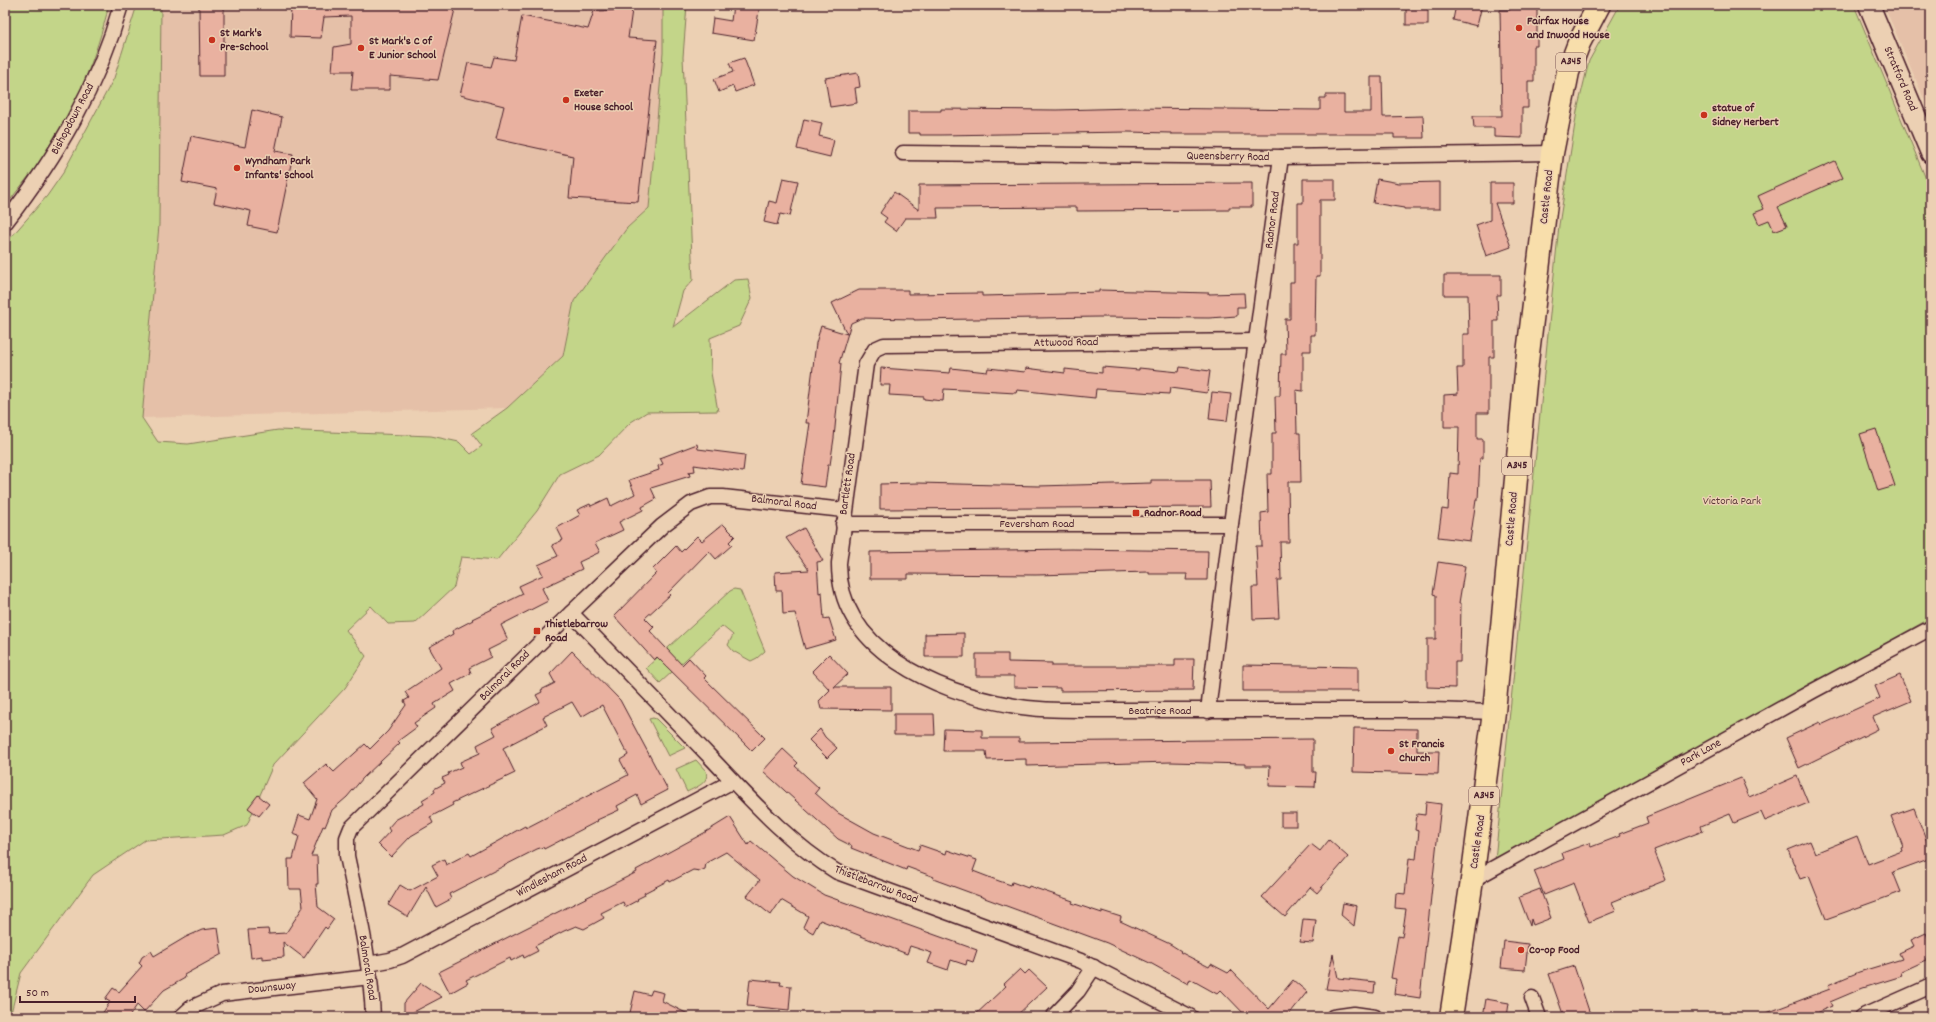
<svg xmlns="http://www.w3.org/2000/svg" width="1936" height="1022" viewBox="0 0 1936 1022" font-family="Dekko,sans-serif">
	<rect width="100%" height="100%" fill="#ecd0b3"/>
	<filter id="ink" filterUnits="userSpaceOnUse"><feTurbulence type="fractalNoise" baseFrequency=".025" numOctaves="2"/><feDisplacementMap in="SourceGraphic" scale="8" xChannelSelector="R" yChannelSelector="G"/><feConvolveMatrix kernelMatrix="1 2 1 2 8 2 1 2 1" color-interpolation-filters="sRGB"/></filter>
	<g filter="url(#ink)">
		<g fill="#e5c0a8">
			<polygon points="161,5 663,5 663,53 649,208 627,228 574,301 563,356 507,408 142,418 159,225"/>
			<polygon points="1884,5 1931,5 1931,115"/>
		</g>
		<g fill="#c3d589" stroke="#867a5a">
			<path d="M 5,5 L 109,5 C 97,55 75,111 46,153 C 33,172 18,189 5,207 Z"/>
			<polygon points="137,5 161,5 159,225 142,418 158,442 188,444 278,430 431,436 459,442 471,454 482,446 472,433 507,408 563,356 574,301 627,228 649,208 663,53 663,5 687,5 683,57 693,280 683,291 673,327 734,280 748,279 752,298 739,326 710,338 711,373 718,411 647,412 631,422 599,455 560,474 537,511 497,560 461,557 454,587 415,623 388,624 371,606 346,630 366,656 345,688 273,765 247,825 224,835 145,840 93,875 21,973 10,1017 5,1017 5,244 47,196 63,173 114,78"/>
			<polygon points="1620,5 1854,5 1931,191 1931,618 1495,860 1559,225 1577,111 1589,61"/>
			<polygon points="734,589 740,590 765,651 757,658 751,661 733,651 728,645 733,635 722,626 660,683 646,668 730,591"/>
			<polygon points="653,718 656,719 685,748 668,756 649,719"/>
			<path d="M 696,760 L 706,771 C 710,783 696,787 687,792 L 676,769 Z"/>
		</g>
		<g fill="#e9b1a0" stroke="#4a1f2b">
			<polygon points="199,5 224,5 224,76 200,76"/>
			<polygon points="291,5 456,5 438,80 390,76 390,90 351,90 353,71 332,71 334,47 351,44 351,16 324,17 321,38 290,37"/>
			<polygon points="733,5 760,5 754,40 711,33 713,18 731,21"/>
			<rect x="1406" y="5" width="22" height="20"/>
			<polygon points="1456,5 1482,5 1477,26 1453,20"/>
			<polygon points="1510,5 1537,5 1537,46 1534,46 1534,81 1528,81 1528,108 1522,108 1522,138 1494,137 1494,128 1474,128 1473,116 1502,116 1500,10 1510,10"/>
			<polygon points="632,10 628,38 657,40 638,202 569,198 573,156 496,139 504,106 460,95 468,63 491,67 494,57 514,60 522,16 588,29 594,11"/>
			<polygon points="744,58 754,85 735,92 733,86 719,92 714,79 733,72 729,63"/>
			<polygon points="858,73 860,87 855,88 857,103 830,107 825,78"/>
			<polygon points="1371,77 1382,77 1383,117 1423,116 1424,138 1394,138 1394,134 1171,134 1171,133 1128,132 941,135 920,135 920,133 908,133 908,111 941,111 941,109 1057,110 1133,108 1320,110 1320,98 1326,98 1326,95 1344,95 1344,112 1371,112"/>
			<polygon points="252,110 282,117 275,151 293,154 277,232 248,226 251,211 214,203 217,189 182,182 191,136 245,147"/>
			<polygon points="804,119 822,123 819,136 834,140 830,157 797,149"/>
			<polygon points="1835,161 1843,178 1778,207 1787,226 1774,231 1769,220 1759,224 1754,213 1764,209 1758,196"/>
			<polygon points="783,178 798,181 790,216 780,214 777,225 764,222 769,201 777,203"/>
			<polygon points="1303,179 1335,179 1335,200 1320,200 1320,276 1316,276 1315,335 1311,335 1311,351 1303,351 1303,391 1296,390 1297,433 1300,433 1301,482 1288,482 1289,542 1280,542 1281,580 1277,580 1279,618 1253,619 1252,587 1258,587 1256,546 1262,546 1261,513 1268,512 1267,474 1272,474 1272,433 1276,433 1275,396 1280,396 1281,354 1286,354 1285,319 1290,319 1290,282 1294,282 1294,243 1298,243 1298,203 1303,203"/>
			<polygon points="1377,179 1399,183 1440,182 1440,209 1404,209 1404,208 1373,203"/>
			<polygon points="1252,183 1252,207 1229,207 1229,210 1077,211 1077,207 937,208 938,218 905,218 896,231 884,222 887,218 880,213 894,192 919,210 919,185"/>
			<polygon points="1490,183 1513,183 1513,203 1495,203 1511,247 1486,256 1476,225 1490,220"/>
			<polygon points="1444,275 1501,275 1501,295 1497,295 1498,321 1494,321 1494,357 1489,357 1489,413 1477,413 1477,439 1483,439 1483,458 1480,458 1478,500 1476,500 1470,541 1438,537 1442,509 1448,510 1450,473 1458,474 1459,427 1444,427 1444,395 1458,394 1457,368 1463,368 1463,334 1469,334 1468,295 1444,295"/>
			<polygon points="859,290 908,290 908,294 982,293 982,296 1065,294 1065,293 1099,292 1099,290 1209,293 1209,294 1244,293 1245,307 1237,307 1237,316 1209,318 1099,317 914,320 914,319 862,318 851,323 839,363 841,364 834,438 830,465 828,465 825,487 801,484 810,423 806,423 816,343 821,326 847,334 832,303"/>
			<polygon points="1102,367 1139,370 1139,368 1179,372 1180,367 1210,371 1207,393 1170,388 1169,394 1096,389 1095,398 1017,390 1016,393 944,389 943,401 924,399 924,397 889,395 890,385 880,385 881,368 950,373 951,368 987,372 988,368 1025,372 1026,368 1065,373 1065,369 1102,373"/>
			<polygon points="1212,392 1231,394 1227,421 1209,419"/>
			<polygon points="1876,429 1895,486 1878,491 1860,434"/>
			<polygon points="697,444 698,449 745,455 743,472 694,465 695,471 689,472 690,476 651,488 656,499 642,507 643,510 619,522 623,530 595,543 600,552 579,562 582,569 542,588 548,601 501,625 508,640 488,650 491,657 469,668 471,673 451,684 455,691 434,704 436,708 414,723 417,727 398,741 400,743 363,778 347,797 332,810 325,827 323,826 311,856 317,856 318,884 316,884 318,907 334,919 327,929 325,927 304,958 283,942 284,957 262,959 262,956 251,958 248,930 268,929 269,934 286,933 303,907 301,889 289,889 288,859 293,859 299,836 293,834 299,815 310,819 317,799 304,783 326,764 334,772 365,744 370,749 388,731 406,705 404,701 409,698 405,692 441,668 429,647 453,634 452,631 473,620 472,619 523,594 519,586 543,575 538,565 558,556 552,545 563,540 557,528 580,515 577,510 590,504 591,506 608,498 611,506 635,494 629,480 659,470 658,466 663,464 660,458"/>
			<polygon points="1151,480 1210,480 1211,507 880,509 880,484 918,483 1038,486 1151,483"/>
			<polygon points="723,524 735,536 729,542 732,545 716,559 709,551 668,593 670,595 645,618 654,627 650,631 682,665 689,658 706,676 704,678 765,738 752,751 657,657 654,660 614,616 656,573 653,569 676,546 681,552 697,536 702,541"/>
			<polygon points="804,528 823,561 817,562 819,593 822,592 824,619 829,618 836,640 805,649 795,613 783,614 782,591 776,591 775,572 809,570 786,538"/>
			<polygon points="1072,549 1208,551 1207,580 1186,580 1187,574 1149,574 1149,572 1036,575 908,574 908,579 870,579 870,552"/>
			<polygon points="1438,562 1465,566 1459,603 1461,603 1460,662 1455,662 1455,688 1427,687 1427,639 1436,639 1436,595 1433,594"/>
			<polygon points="964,633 964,657 925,657 925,634"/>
			<polygon points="572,651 620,700 668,790 641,804 637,795 617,806 619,810 597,820 598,821 544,849 543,847 537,849 449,894 451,899 436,907 426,887 408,917 388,905 400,885 410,891 438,876 432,865 444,859 446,865 469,853 471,856 525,826 526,828 628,775 620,760 628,755 602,705 581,717 572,702 543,717 547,725 503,748 515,773 452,803 453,805 430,817 433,823 411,836 391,857 378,844 390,831 388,828 395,820 424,804 422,800 435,792 434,789 445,783 442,778 449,775 448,773 462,767 460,762 480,753 477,745 496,735 492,728 540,702 536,695 542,692 541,690 555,683 550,674"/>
			<polygon points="829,654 848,674 834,687 891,687 891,710 821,709 819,701 830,690 812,671"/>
			<polygon points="976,654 1008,654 1008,662 1052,663 1052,666 1175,666 1175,659 1194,659 1193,690 1060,691 1060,688 1014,687 1014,676 976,676"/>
			<polygon points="1243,665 1358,667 1358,691 1243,691"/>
			<polygon points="1900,675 1911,701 1873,717 1878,729 1799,768 1786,738 1820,722 1821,725 1880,698 1875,686"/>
			<polygon points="894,714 934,714 935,735 894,735"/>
			<polygon points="1354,728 1417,729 1417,751 1439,751 1438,774 1353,772"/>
			<polygon points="820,729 825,737 837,748 827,758 809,740"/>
			<polygon points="944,729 982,730 982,738 1019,738 1019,742 1313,739 1313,772 1316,772 1315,787 1269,786 1270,766 1245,766 1245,764 1171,762 1026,766 1026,759 987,760 986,751 943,751"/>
			<polygon points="783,749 798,763 795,766 819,788 815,793 838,813 874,833 918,850 920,845 946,854 947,850 977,860 973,871 999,881 1011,885 1012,882 1028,888 1029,886 1073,901 1072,903 1102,913 1102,911 1121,917 1120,921 1170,944 1181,951 1180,952 1209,967 1211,964 1228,973 1231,970 1269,1009 1293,980 1307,992 1287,1017 1247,1017 1221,990 1217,994 1190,979 1188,984 1152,964 1107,943 933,879 934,877 907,867 906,870 851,848 852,846 838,839 763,771"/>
			<polygon points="1797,776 1808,803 1765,821 1761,812 1734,823 1730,814 1701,826 1703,831 1654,850 1666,880 1612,902 1616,911 1589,922 1574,883 1544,895 1534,871 1564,859 1562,853 1589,843 1591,847 1620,836 1619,834 1648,823 1646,817 1741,778 1749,797"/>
			<polygon points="258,795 269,804 259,816 248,808"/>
			<polygon points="1426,802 1441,804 1420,998 1394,994 1396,979 1391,978 1398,936 1402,937 1406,909 1395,908 1396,893 1405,894 1409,858 1416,859 1419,831 1415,830 1417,814 1425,815"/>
			<polygon points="1914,808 1931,852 1931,858 1893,872 1901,892 1826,919 1809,876 1800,879 1788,850 1810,841 1815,853 1857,836 1868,864 1902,851 1901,848 1903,847 1891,816"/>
			<rect x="1281" y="813" width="15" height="13"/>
			<polygon points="730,817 748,845 751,841 793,876 824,895 977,950 973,962 967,960 966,965 951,960 948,970 928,963 932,953 910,946 907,954 820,920 813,933 803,927 808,916 781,900 771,915 747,896 760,880 726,852 706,863 705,869 700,871 693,870 670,882 669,880 644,893 645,895 637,899 638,900 625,907 623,902 601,913 604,918 584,929 576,926 564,931 535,946 538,951 524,958 523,955 511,961 510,958 466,980 468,983 450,993 439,972 637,872 636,870 704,833"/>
			<polygon points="1329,840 1348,857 1317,893 1310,887 1285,917 1262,897 1311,844 1320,851"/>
			<polygon points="1540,889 1551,918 1533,925 1531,919 1530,926 1519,897"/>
			<polygon points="1343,903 1357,906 1354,926 1341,915"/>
			<polygon points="1303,919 1316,920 1313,943 1300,942"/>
			<polygon points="218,928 222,954 184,975 185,978 164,990 144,1012 137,1005 129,1017 100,1017 110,1002 105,999 113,988 119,992 142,966 139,963 142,957 151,951 154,956 186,937 202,930"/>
			<polygon points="1926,933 1931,944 1931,958 1901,972 1902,976 1863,988 1830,1002 1832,1006 1806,1017 1756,1017 1830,989 1828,985 1859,972 1902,959 1899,953 1914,946 1911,940"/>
			<polygon points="1504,941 1528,944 1525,970 1501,968"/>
			<polygon points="1333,954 1338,978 1375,982 1374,993 1326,989"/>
			<polygon points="1574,966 1591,1017 1564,1017 1549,974"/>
			<polygon points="1020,969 1025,974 1029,970 1047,987 1015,1017 973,1017 1006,986 1004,984"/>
			<polygon points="750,979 781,982 780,985 791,986 789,1010 747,1006"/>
			<polygon points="421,983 442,997 404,1017 404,1003"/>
			<polygon points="652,990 664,993 662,1001 694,1017 629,1017 635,991 650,995"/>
			<polygon points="1486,999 1509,1003 1507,1017 1483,1017"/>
		</g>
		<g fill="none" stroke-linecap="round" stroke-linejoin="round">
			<g stroke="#4a1f2b" stroke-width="17">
				<g id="street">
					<polyline points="903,153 1281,157 1552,153"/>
					<path d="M 5,223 C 57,156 98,87 121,5"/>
					<path d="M 1257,341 L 884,345 L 875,349 L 866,364 L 839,563 C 838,650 937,692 1010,705 C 1034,710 1058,710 1083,710 L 1431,710 L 1494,712"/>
					<polyline points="843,524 1231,524"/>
					<path d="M 571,613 C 618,661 665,710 712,759 C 750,799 789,843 837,872 L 1081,961 L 1191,1017"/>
					<polyline points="1208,711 1231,524 1281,157"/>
					<polyline points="1472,880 1813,691 1931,628"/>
					<polyline points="368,964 390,960 402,956 733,781"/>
					<polyline points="1532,998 1539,1017"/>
					<polyline points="181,1017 191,1008 222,994 370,977"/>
					<path d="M 373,1017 C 371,963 358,909 347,856 L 347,838 L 351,828 L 549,634 L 662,526 L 691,504 L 710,497 L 723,497 L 844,510"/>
					<polyline points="1053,1017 1078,991 1094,967"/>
					<polyline points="1333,1017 1354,1014 1375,1017"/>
					<polyline points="1861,1017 1931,986"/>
				</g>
			</g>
			<g stroke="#4a1f2b" stroke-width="23">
				<polyline id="secondary" points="1869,5 1931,153"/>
			</g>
			<g stroke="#4a1f2b" stroke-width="25">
				<polyline id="primary" points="1451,1017 1472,880 1494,712 1527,362 1552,153 1568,72 1579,43 1599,5"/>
			</g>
			<use href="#street" stroke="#ecd0b3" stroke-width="14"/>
			<use href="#secondary" stroke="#ecd0b3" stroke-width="20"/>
			<use href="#primary" stroke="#f8deab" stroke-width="22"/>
		</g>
	</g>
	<g fill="#c8321e" stroke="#ecd0b3" stroke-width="1.5">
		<circle cx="1519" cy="28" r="4"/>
		<circle cx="212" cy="40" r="4"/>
		<circle cx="361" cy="48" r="4"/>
		<circle cx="566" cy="100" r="4"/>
		<circle cx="1704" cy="115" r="4"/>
		<circle cx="237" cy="168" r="4"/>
		<rect x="1132" y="509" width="8" height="8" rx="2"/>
		<rect x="533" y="627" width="8" height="8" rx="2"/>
		<circle cx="1391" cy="751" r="4"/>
		<circle cx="1521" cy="950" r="4"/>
	</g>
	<g text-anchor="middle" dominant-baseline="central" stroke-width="3" stroke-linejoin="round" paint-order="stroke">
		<g fill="#ecd0b3" stroke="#7b5454" stroke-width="1">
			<rect x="1556" y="53" width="30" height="18" rx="3"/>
			<rect x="1502" y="457" width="30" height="18" rx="3"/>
			<rect x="1469" y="787" width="30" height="18" rx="3"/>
		</g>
		<g font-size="11" font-weight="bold" fill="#4a1f2b">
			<text x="1571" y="62">A345</text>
			<text x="1517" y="466">A345</text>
			<text x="1484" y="796">A345</text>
		</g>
		<g font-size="12" font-weight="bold" fill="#4a1f2b" stroke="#ecd0b3" text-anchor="start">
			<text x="1527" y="21">Fairfax House<tspan x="1527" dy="14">and Inwood House</tspan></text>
			<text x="220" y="33">St Mark's<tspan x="220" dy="14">Pre-School</tspan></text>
			<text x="369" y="41">St Mark's C of<tspan x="369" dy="14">E Junior School</tspan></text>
			<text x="574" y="93">Exeter<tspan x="574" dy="14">House School</tspan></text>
			<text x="1712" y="108">statue of<tspan x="1712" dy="14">Sidney Herbert</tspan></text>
			<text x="245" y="161">Wyndham Park<tspan x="245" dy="14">Infants' School</tspan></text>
			<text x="1144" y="513">Radnor Road</text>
			<text x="545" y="624">Thistlebarrow<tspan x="545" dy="14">Road</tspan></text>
			<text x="1399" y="744">St Francis<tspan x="1399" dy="14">Church</tspan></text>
			<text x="1529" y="950">Co-op Food</text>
		</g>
		<g font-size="12" fill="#4a1f2b" stroke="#ecd0b3">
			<text transform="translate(1900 79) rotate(67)">Stratford Road</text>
			<text transform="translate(73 119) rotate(-62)">Bishopdown Road</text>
			<text transform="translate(1228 157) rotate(1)">Queensberry Road</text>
			<text transform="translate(1547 197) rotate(-84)">Castle Road</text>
			<text transform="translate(1273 220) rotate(-83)">Radnor Road</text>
			<text transform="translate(1066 343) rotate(-1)">Attwood Road</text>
			<text transform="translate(848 484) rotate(-82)">Bartlett Road</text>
			<text transform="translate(784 503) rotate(7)">Balmoral Road</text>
			<text transform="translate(1512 519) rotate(-85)">Castle Road</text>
			<text x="1037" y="524">Feversham Road</text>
			<text transform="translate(505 676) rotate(-45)">Balmoral Road</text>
			<text x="1160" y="711">Beatrice Road</text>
			<text transform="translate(1701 753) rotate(-29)">Park Lane</text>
			<text transform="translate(1478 842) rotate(-82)">Castle Road</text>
			<text transform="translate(552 876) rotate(-28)">Windlesham Road</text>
			<text transform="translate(876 885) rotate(21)">Thistlebarrow Road</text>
			<text transform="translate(367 968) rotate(81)">Balmoral Road</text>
			<text transform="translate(272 988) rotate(-6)">Downsway</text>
		</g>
		<g font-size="12" fill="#5c3a39" stroke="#ecd0b3">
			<text x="1732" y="501">Victoria Park</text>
		</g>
	</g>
	<rect width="1936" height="1022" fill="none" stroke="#ecd0b3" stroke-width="20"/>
	<rect x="10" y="10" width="1916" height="1002" fill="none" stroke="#4a1f2b" stroke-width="1.5" filter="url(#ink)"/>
	<path d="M20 996v6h115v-6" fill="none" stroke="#4a1f2b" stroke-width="2"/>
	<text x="26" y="996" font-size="12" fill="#4a1f2b" stroke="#ecd0b3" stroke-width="3" paint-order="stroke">50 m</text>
</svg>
